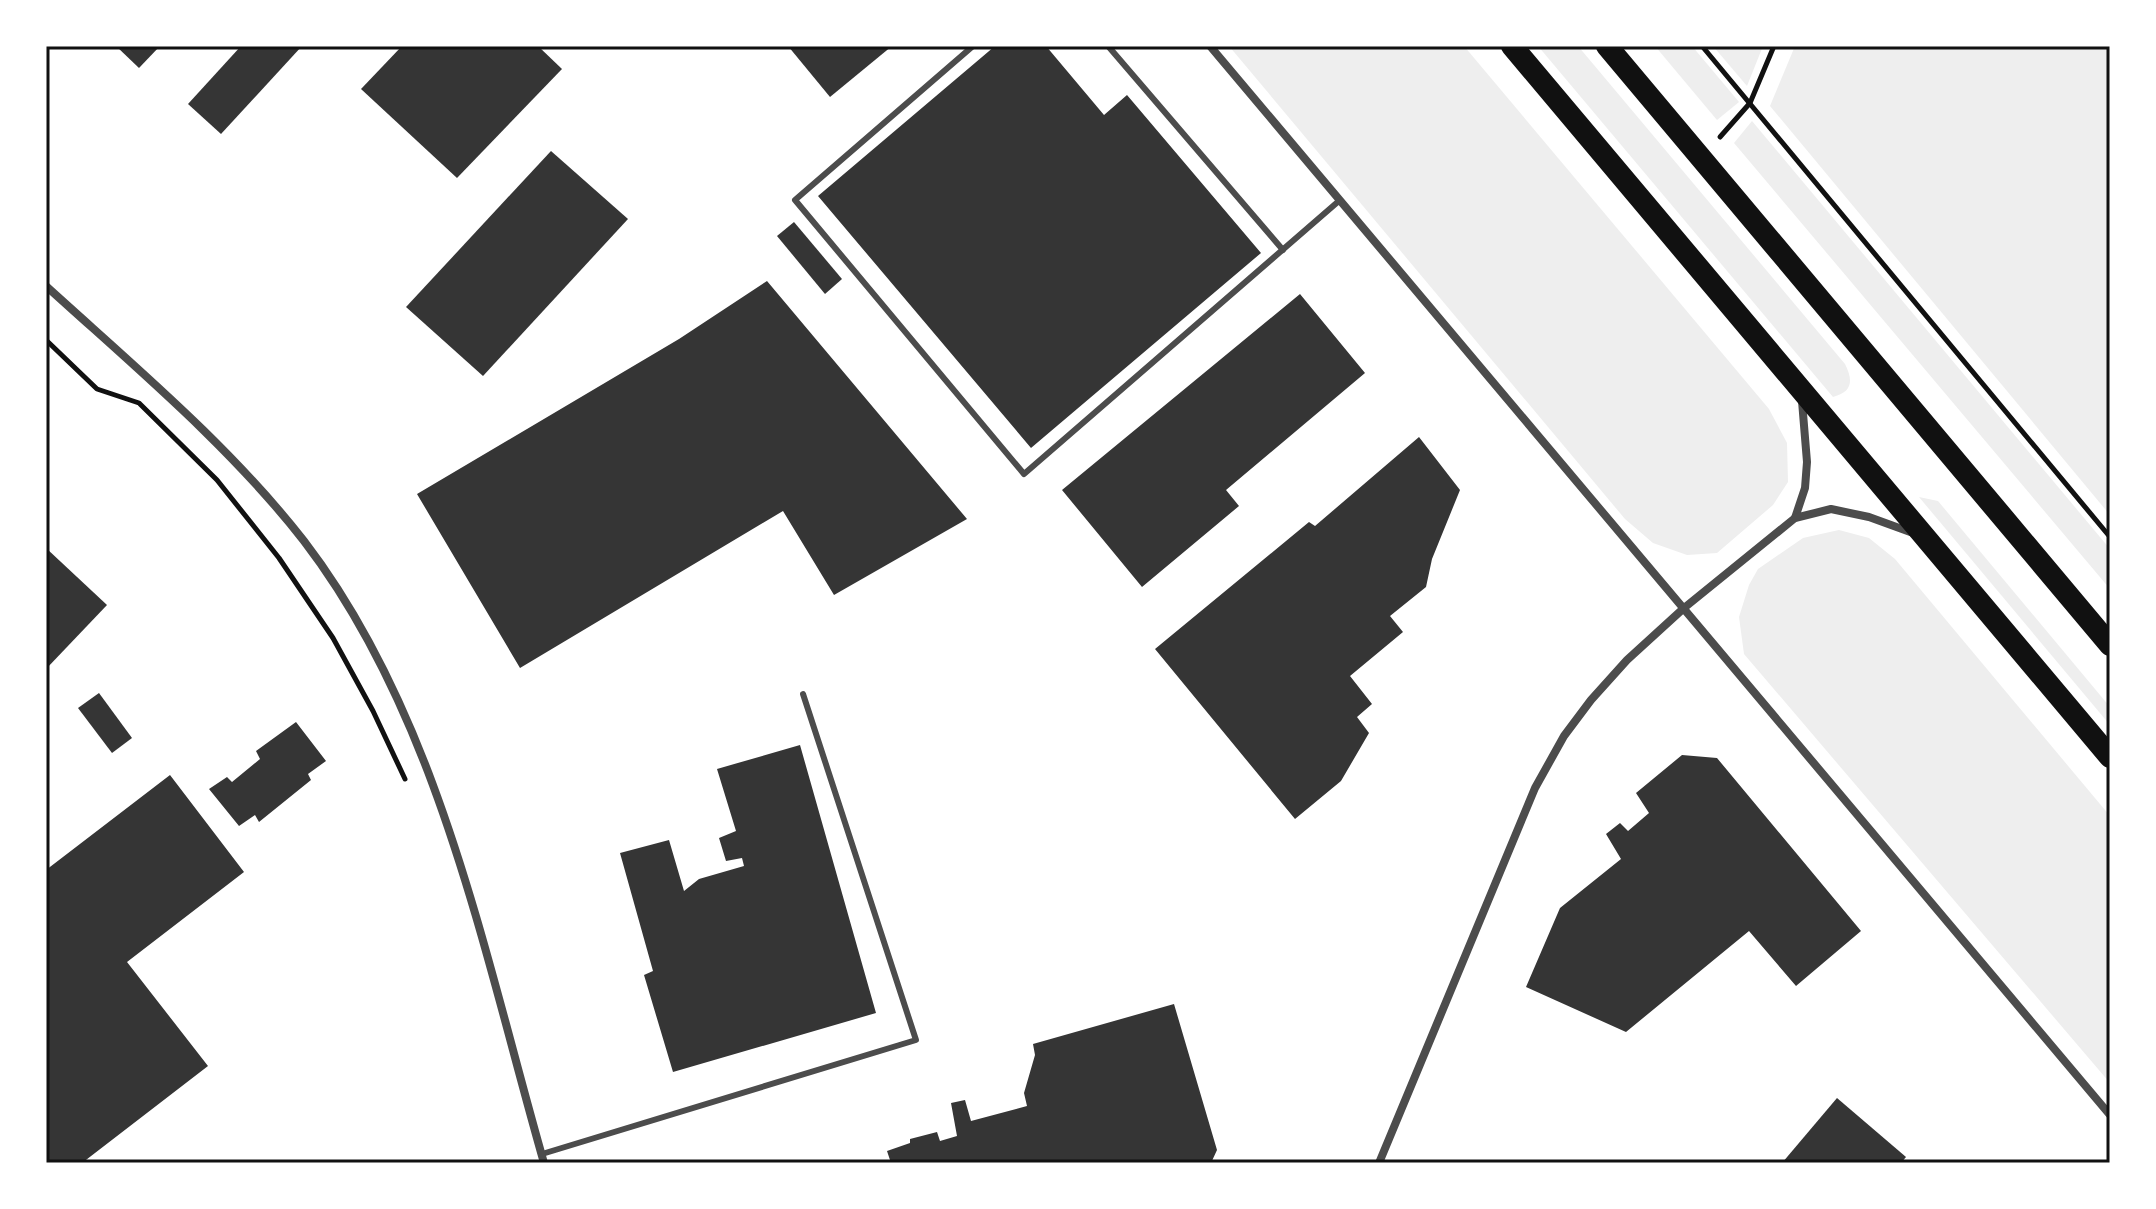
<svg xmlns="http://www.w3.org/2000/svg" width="2156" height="1209" viewBox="0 0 2156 1209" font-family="Raleway,sans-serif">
	<rect width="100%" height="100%" fill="#fff"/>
	<g fill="#eee">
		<polygon points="1229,46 1464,46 1769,409 1787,443 1788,482 1773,505 1717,553 1687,555 1653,543 1625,519"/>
		<path d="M 1538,46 L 1578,46 L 1845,364 C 1853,380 1853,392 1833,397 Z"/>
		<polygon points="1655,46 1692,46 1739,102 1717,120"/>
		<polygon points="1713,46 1763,46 1747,86"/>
		<polygon points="1795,46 2110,46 2110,515 1770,106"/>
		<polygon points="1752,121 2110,549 2110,589 1734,143"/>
		<polygon points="1919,497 1938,501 2110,707 2110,725"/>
		<polygon points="1839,530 1869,538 1895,559 2110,816 2110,1083 1744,654 1739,617 1749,585 1758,569 1803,538"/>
	</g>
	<g fill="#353535">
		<polygon points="116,46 160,46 139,68"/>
		<polygon points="241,46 302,46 221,134 188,104"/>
		<polygon points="402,46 538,46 562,69 457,178 361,89"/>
		<polygon points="788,46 892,46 830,97"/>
		<polygon points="995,46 1046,46 1104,115 1127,95 1261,253 1031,448 818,196"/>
		<polygon points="551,151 628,219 483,376 406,307"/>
		<polygon points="794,222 842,279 825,294 777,236"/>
		<polygon points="767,281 967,519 834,595 783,511 520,668 417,494 679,339"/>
		<polygon points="1300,294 1365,373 1226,490 1239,506 1142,587 1062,490"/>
		<polygon points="1419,437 1460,490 1432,559 1426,587 1390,616 1403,632 1350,676 1372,704 1357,717 1369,733 1341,781 1295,819 1155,649 1309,522 1315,526"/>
		<polygon points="46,548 107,605 46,669"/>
		<polygon points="99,693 132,738 112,753 78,708"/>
		<polygon points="296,722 326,761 308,774 311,780 259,822 255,815 239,826 209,789 227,777 232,782 260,759 256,751"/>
		<polygon points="800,745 876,1013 673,1072 644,975 653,971 620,853 669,840 684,891 699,879 744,866 742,858 726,861 719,838 736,831 717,769"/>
		<polygon points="1682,755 1717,758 1861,931 1796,986 1749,931 1626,1032 1526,987 1560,908 1621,859 1606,834 1620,823 1628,831 1649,813 1636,793"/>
		<polygon points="170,775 244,872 127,962 208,1066 82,1163 46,1163 46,870"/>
		<polygon points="1174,1004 1217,1150 1211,1163 891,1163 887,1151 910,1143 910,1139 937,1132 940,1141 957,1136 951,1103 965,1100 971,1121 1027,1106 1024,1093 1035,1055 1033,1044"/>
		<polygon points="1837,1098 1906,1157 1901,1163 1782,1163"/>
	</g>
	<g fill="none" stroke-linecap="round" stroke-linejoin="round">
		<g stroke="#111" stroke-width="5">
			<polyline points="1702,46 2110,537"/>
			<polyline points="1720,137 1750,103 1774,46"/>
			<polyline points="46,340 97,389 139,403 217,480 279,558 333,638 373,711 405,779"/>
		</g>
		<g stroke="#4c4c4c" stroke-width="6">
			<polyline points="973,46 795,200 1024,474 1340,200"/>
			<polyline points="1108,46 1283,250"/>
			<polyline points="542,1154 916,1040 803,694"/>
		</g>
		<g stroke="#4c4c4c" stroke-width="8">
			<polyline points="1210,46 2110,1115"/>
			<path d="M 46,286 C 135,367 230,446 304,541 C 439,717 484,954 544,1163"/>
			<polyline points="1795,518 1805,488 1807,462 1802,401"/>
			<polyline points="1379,1163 1535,788 1564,736 1591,700 1627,660 1684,608 1795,518 1831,509 1869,517 1913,533"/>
		</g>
		<g stroke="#111" stroke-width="22">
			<polyline points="1512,46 2110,757"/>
			<polyline points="1607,46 2110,645"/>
		</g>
	</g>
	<rect width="2156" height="1209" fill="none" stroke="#ffffff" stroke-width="96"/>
	<rect x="48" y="48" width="2060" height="1113" fill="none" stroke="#111" stroke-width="3"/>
</svg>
